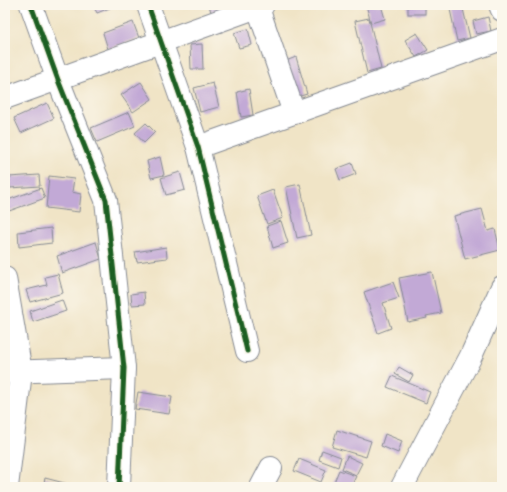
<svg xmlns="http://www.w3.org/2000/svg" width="507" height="492" viewBox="0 0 507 492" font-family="Delius,sans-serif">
	<rect width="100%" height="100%" fill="#fbf7ec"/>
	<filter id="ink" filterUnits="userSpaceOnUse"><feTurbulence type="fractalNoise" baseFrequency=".025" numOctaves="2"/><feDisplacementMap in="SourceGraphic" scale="8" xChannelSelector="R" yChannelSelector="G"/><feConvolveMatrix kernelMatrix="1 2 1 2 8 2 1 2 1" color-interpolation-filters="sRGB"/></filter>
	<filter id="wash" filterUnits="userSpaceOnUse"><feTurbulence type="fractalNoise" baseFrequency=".012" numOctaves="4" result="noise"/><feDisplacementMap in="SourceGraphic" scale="16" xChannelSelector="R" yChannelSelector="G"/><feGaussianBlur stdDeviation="0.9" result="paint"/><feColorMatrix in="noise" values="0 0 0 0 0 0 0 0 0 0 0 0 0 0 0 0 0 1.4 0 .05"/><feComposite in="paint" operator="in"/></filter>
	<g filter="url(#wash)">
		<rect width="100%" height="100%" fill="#f0e4c6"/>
		<g id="blocks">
			<g fill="#c2a9d6">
				<polygon points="93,5 117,5 97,13"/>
				<polygon points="209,5 231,5 211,12"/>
				<polygon points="366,5 381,5 385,19 371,23"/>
				<rect x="408" y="5" width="17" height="9"/>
				<polygon points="449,5 462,5 470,38 457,41"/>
				<polygon points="488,17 491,31 476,34 473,21"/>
				<polygon points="369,18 381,69 367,73 355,21"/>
				<polygon points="133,22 139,38 108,49 103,33"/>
				<polygon points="248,29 252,45 239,48 234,33"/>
				<polygon points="417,33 428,50 416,57 405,40"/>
				<polygon points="202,44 203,69 191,69 190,45"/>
				<polygon points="296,57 307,94 297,97 286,61"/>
				<polygon points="141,82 152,99 133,112 121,95"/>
				<polygon points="213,83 219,107 200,112 194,88"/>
				<polygon points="249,89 253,115 241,117 237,92"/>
				<polygon points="47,103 54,118 21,133 14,118"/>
				<polygon points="129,112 135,126 97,142 91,128"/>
				<polygon points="146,123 155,132 144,143 135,133"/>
				<polygon points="160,157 164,175 151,178 147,161"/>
				<polygon points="352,163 356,174 340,180 336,169"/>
				<polygon points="180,172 185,190 166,195 161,178"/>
				<polygon points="39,175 40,186 10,188 9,177"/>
				<polygon points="49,176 74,179 72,192 81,194 79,212 46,208"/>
				<polygon points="300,184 311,235 297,238 286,187"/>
				<polygon points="41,188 45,198 9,211 5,201"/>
				<polygon points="273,190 283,218 267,224 257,196"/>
				<polygon points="482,209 488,231 495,229 500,250 465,259 454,216"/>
				<polygon points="281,221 288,243 273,248 267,226"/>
				<polygon points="51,228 52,243 19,247 18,232"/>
				<polygon points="96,242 101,259 62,273 57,256"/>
				<polygon points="166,247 167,258 137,262 135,252"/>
				<polygon points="432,272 441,313 426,316 427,318 408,322 399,278"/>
				<polygon points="58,274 63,293 30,302 26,290 47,285 45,277"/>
				<polygon points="393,282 399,298 383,303 391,328 378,333 364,292"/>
				<polygon points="144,292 145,304 132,305 131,294"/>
				<polygon points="62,300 66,311 33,322 30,311"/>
				<polygon points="399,367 413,375 409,382 395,374"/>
				<polygon points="392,376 430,392 426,403 387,387"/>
				<polygon points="138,392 172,397 169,414 135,409"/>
				<polygon points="337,430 371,441 366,457 332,447"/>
				<polygon points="385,434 402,441 398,453 381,446"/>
				<polygon points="322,450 341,457 338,467 319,460"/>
				<polygon points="347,456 362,463 356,475 342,469"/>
				<polygon points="299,459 326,470 321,482 294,471"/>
				<polygon points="339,470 356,476 352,485 356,487 332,487"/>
				<polygon points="45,478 68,484 67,487 43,487"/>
			</g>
		</g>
	</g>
	<g filter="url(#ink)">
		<use href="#blocks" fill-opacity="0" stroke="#868a92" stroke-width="1"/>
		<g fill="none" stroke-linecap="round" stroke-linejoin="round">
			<g stroke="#868a92" stroke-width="24">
				<g id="minor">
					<polyline points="31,5 58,80 106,200 124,368 119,487"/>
					<polyline points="148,5 198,147 247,351"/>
					<polyline points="257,5 294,113"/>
					<polyline points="500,5 502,10"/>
					<polyline points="5,98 263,5"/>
					<polyline points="198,147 502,39"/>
					<polyline points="5,278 21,372 7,487"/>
					<polyline points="5,372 124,368"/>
					<polyline points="261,487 271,468"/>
					<polyline points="402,487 471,356 502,287"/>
				</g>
			</g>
			<use href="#minor" stroke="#fff" stroke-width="22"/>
			<g stroke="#fbf7ec" stroke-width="8">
				<g id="cycleway">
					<polyline points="31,5 58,80 106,200 124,368 119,487"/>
					<polyline points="148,5 198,147 247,351"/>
				</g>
			</g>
			<use href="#cycleway" stroke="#1b5e20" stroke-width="5"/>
		</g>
	</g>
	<rect width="507" height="492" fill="none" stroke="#fbf7ec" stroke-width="20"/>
</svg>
